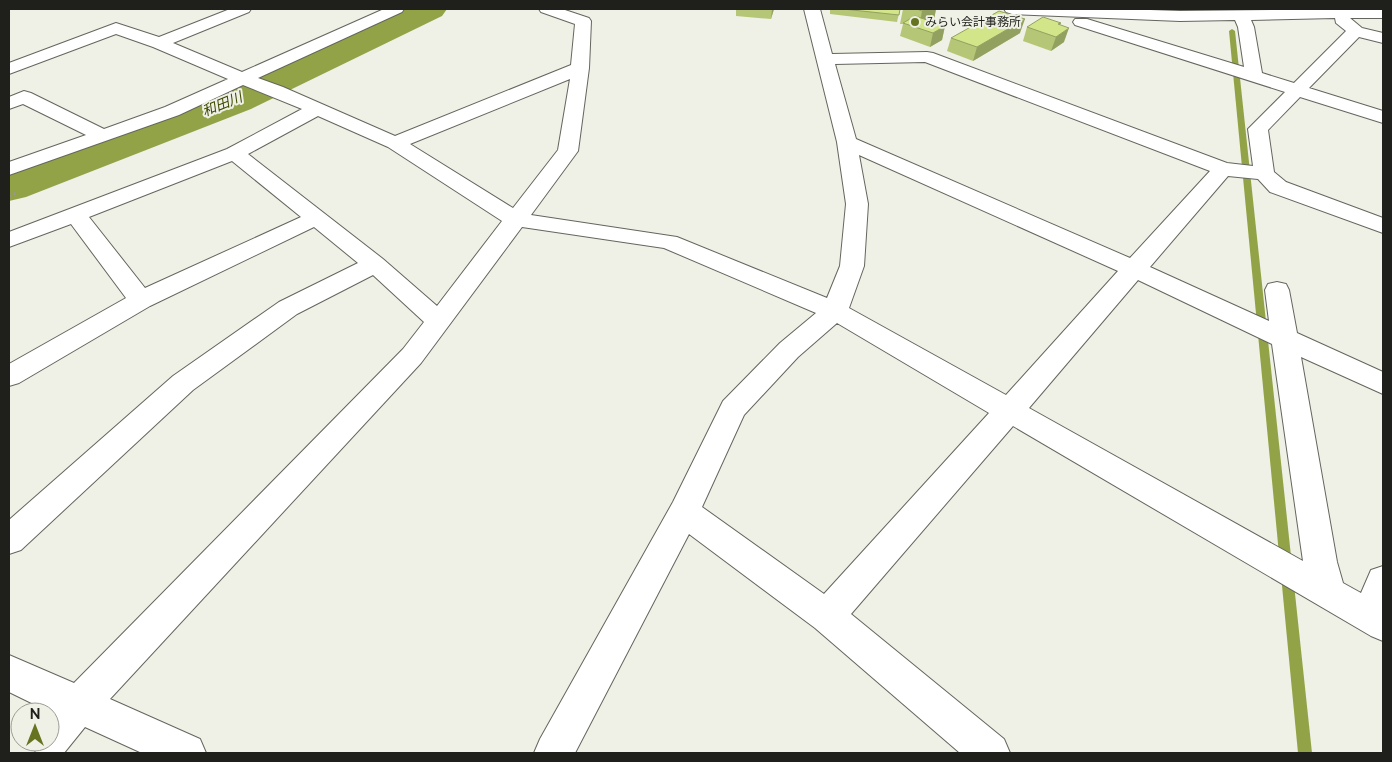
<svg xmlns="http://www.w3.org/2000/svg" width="1392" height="762" viewBox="0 0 1392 762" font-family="Raleway,'Noto Sans JP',sans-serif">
	<rect width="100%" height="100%" fill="#eff1e6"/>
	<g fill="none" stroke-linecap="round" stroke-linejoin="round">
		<polygon fill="#92a347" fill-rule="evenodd" points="1232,29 1235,31 1312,753 1298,753 1229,31"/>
		<polygon fill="#92a347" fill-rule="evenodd" points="402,9 447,9 442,16 251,109 26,197 9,201 9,171 221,91"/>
		<g stroke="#64665d" stroke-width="2">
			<path id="minor" d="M 230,9 L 251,9 L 249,12 L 173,43 L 242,72 L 384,9 L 404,9 L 402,12 L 258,78 L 283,87 L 395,136 L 571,65 L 575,24 L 541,12 L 539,9 L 562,9 L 589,18 L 591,21 L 589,68 L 578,151 L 531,215 L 677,237 L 827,298 L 840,266 L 846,204 L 837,142 L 804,9 L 820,9 L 832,54 L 927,52 L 933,53 L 1227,163 L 1253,166 L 1248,129 L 1285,92 L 1075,25 L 1073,22 L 1075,19 L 1087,19 L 1244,67 L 1238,27 L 1235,20 L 1180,21 L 1012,14 L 1006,12 L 1004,9 L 1120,9 L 1180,11 L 1383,9 L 1383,18 L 1350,18 L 1362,28 L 1383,33 L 1383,43 L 1359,37 L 1309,88 L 1383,111 L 1383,123 L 1300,97 L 1268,130 L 1274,172 L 1286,182 L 1383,218 L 1383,233 L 1270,192 L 1258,179 L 1228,176 L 1150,267 L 1269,321 L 1265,290 L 1268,284 L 1277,282 L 1286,284 L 1289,290 L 1297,333 L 1383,372 L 1383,394 L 1301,357 L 1337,562 L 1343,583 L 1361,593 L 1371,570 L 1383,566 L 1383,641 L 1371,636 L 1013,426 L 851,614 L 1004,739 L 1010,753 L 960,753 L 815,628 L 689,534 L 575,753 L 534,753 L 540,739 L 673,502 L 723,401 L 780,343 L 816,313 L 664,248 L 522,227 L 421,363 L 110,699 L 200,739 L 206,753 L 142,753 L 85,727 L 64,753 L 36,753 L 32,742 L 50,742 L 50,712 L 9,692 L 9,655 L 74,683 L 403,349 L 424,322 L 373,275 L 297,314 L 193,390 L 21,550 L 9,554 L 9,520 L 173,376 L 279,302 L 358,263 L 314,227 L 150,306 L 19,383 L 9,386 L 9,364 L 126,298 L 71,224 L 9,247 L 9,232 L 227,149 L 302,109 L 243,85 L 179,115 L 9,175 L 9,162 L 86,135 L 23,104 L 9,109 L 9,97 L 24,91 L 31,93 L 104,129 L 165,107 L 228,79 L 153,47 L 116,34 L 9,74 L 9,63 L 116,23 L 159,37 ZM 1335,18 L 1336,23 L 1346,31 L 1294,83 L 1262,73 L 1254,27 L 1251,20 ZM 925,62 L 1210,171 L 1130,258 L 856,139 L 835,64 ZM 570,79 L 558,150 L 513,208 L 410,144 ZM 318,116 L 388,147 L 502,221 L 437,306 L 383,259 L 248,154 ZM 859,155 L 1118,271 L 1006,395 L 849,308 L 864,266 L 868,204 ZM 232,161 L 301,217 L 145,288 L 89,217 ZM 1138,280 L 1272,344 L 1303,561 L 1029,408 ZM 837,323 L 989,413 L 824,594 L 702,507 L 744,415 L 798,357 Z"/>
		</g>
		<polyline stroke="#979890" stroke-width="2.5" stroke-dasharray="2 3" stroke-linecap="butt" points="9,196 16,193"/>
		<use href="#minor" fill="#fff" fill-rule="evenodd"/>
	</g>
	<g fill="#b5c676">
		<polygon points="736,9 774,9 771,19 736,16"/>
		<polygon points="830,9 900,9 897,22 830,14"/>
		<polygon points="903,9 936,9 934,20 931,21 945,26 942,40 930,47 900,36 903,24 900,24"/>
		<polygon points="1061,23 1060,25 1064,42 1051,51 1023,41 1027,27"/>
		<polygon points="1020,33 973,61 947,51 951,38"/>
	</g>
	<g fill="#93a160">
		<polygon points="772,9 774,9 771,19"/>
		<polygon points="925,9 936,9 934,20 920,29 919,28 922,11"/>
		<polygon points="1025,19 1020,33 973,61 977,47"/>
		<polygon points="945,26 942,40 930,47 933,33"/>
		<polygon points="1069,28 1064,42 1051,51 1056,37"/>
	</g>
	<g fill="#d2e689" stroke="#93a160">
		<polygon points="843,9 900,9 899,15"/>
		<polygon points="917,9 925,9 922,11"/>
		<polygon points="999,11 1025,19 977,47 951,38"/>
		<polygon points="915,16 945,26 933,33 903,23"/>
		<polygon points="1043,17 1061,23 1058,24 1069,28 1056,37 1027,27"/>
	</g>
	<circle fill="#667421" stroke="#eff1e6" stroke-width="2" cx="915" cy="22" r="5"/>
	<g text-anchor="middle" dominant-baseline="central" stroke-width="4" stroke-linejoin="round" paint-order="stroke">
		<g font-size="12" fill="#1f201c" stroke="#eff1e6" text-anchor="start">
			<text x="925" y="22">みらい会計事務所</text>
		</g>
		<g font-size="14" font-style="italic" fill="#3e4900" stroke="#eff1e6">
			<text transform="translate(222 104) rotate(-22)">和田川</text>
		</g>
	</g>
	<rect width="1392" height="762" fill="none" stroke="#1f201c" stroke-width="20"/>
	<g transform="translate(35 727)"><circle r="24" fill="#eff1e6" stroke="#9c9d95"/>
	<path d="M0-4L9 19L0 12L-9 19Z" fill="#667421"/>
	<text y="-8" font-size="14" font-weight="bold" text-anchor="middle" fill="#1f201c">N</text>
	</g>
</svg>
